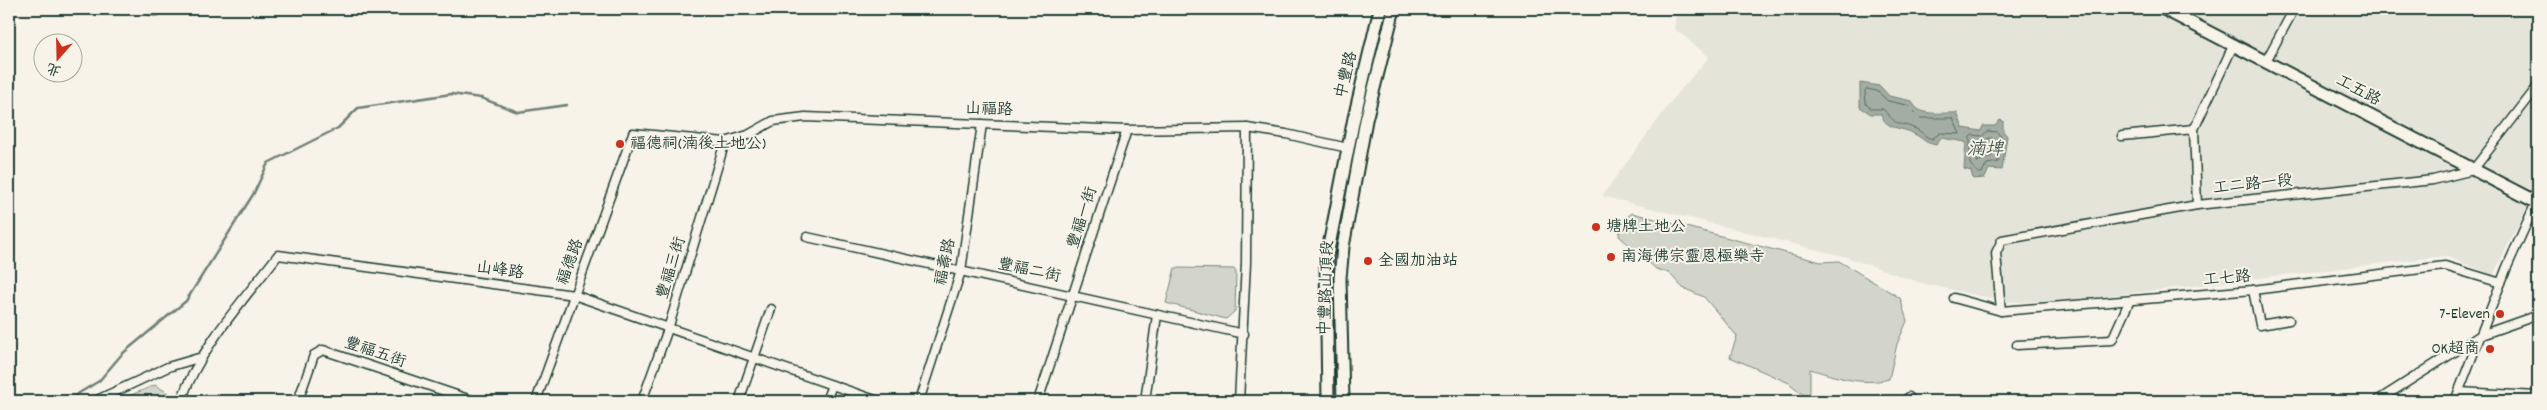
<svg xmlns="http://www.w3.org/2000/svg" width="2547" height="410" viewBox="0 0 2547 410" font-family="Dekko,'LXGW WenKai TC',sans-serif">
	<rect width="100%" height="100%" fill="#f7f3e8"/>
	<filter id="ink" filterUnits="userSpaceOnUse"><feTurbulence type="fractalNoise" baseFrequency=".02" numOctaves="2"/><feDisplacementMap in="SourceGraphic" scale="10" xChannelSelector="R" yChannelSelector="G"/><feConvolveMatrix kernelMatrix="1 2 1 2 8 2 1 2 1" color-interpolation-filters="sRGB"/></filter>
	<g filter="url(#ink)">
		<polygon fill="#e5e4d9" points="1677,9 2538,9 2538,185 2493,275 2445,256 2073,300 2008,302 1921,283 1846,257 1602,196 1676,95 1709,57 1674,28"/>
		<g fill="#d3d5ca" stroke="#79897f">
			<path d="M 1632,213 L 1821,262 L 1839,261 L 1900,298 L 1907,321 L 1897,344 L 1889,379 C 1861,386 1837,377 1810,369 L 1810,400 L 1789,383 L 1730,357 L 1737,336 L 1704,297 L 1683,288 L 1669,273 L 1656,269 L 1619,236 L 1621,222 Z"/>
			<polygon points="1175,268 1234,269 1236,272 1235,311 1226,319 1166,303"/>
			<polygon points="155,385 168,393 165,401 117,401"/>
		</g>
		<path fill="#a4ada3" stroke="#6f8077" d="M 1860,83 L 1880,86 L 1889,96 L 1912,101 C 1918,118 1941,112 1957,113 L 1963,128 L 1981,131 L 1983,126 L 1995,126 L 2000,120 L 2003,121 L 2003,131 L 2007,136 L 2002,170 L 1989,169 L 1985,178 L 1973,179 L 1971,171 L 1964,169 L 1966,142 L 1941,138 L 1936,145 C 1922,142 1925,139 1914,134 C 1902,126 1886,131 1881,114 L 1871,114 L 1860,107 Z"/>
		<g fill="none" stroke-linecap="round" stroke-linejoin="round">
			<g stroke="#546a60" stroke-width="1">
				<path d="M 1867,89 L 1877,91 L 1888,101 L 1907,105 L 1920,118 L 1953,118 L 1960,134 L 1940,133 L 1932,139 C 1924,137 1923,132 1916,129 C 1895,120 1900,129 1883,109 L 1872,109 L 1866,104 L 1865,91 Z"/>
				<polygon points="1988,131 1997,132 2002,138 1998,162 1987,164 1982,173 1978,173 1970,164 1970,137 1972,135 1982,136"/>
				<polygon points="1991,138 1995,140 1992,156 1977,162 1978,144"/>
			</g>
			<polyline stroke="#6f8077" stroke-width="2.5" points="66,401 99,381 122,354 186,301 254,193 268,163 338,128 358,108 451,94 481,98 518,112 567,105"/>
			<polyline stroke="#a4ada3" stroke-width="16" points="152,9 156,9"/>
			<g stroke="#1f3d34" stroke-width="11">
				<g id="street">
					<polyline points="2266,61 2294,9"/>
					<polyline points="2122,136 2194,129"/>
					<polyline points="2197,205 2194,129 2233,46"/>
					<polyline points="807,237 1244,334"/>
					<polyline points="2253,290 2260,325 2289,320"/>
					<polyline points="1954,298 2001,311 2253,290 2445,266 2501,283"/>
					<polyline points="2001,311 1996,253 2002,240 2197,205 2433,180 2473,170 2538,86"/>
					<polyline points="2017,345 2112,340 2129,302"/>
					<polyline points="2459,392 2538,396"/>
					<polyline points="95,401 168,367 202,357"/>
					<path d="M 181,401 C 200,347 243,301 278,255 L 574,295 L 878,401"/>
					<polyline points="298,401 314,355 323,350 474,401"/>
					<polyline points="536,401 633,133 725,142 748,135 773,121 805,117 1127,130 1247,128 1286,134 1348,148"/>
					<polyline points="642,401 668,329 725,142"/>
					<polyline points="739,401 771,309"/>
					<polyline points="826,401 832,385"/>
					<polyline points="919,401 961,271 982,124"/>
					<polyline points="1038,401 1127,130"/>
					<polyline points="1145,401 1157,315"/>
					<polyline points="1239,401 1246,263 1247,128"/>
					<polyline points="1904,401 1909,397"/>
					<polyline points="2377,401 2481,335 2538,315"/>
					<polyline points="2455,401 2507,267 2538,198"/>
				</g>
			</g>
			<g stroke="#1f3d34" stroke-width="15">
				<g id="secondary">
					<polyline points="2164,9 2536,202"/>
					<polyline points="1328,401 1326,261 1354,118 1380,9"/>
					<polyline points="1343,401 1340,278 1343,247 1366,120 1394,9"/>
				</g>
			</g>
			<use href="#street" stroke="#f7f3e8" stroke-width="8"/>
			<use href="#secondary" stroke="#f7f3e8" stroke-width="11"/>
		</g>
	</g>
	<g fill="#c8321e" stroke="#f7f3e8" stroke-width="2">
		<circle cx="620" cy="144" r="5"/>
		<circle cx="1596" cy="227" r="5"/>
		<circle cx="1611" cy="257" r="5"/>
		<circle cx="1368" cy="261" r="5"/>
		<circle cx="2500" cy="314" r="5"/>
		<circle cx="2490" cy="349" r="5"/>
	</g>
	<g text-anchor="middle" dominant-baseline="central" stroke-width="4" stroke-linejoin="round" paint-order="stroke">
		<g font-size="16" fill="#1f3d34" stroke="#f7f3e8">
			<text transform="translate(1347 75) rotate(-76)">中豐路</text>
			<text transform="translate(2358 91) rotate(28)">工五路</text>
			<text transform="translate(989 110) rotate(2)">山福路</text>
			<text transform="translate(2253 185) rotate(-6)">工二路一段</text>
			<text transform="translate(1083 218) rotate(-72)">豐福一街</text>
			<text transform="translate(571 262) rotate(-70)">福德路</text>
			<text transform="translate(946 262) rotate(-78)">福壽路</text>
			<text transform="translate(672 268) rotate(-73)">豐福三街</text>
			<text transform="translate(500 271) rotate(8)">山峰路</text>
			<text transform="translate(1029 271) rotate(12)">豐福二街</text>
			<text transform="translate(2227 279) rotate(-5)">工七路</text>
			<text transform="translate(1327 288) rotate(-88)">中豐路山頂段</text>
			<text transform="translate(375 353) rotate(19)">豐福五街</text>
		</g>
		<g font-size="16" fill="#1f3d34" stroke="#f7f3e8" text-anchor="start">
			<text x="630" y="144">福德祠(湳後土地公)</text>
			<text x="1606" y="227">塘牌土地公</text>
			<text x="1621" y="257">南海佛宗靈恩極樂寺</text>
			<text x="1378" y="261">全國加油站</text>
			<text x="2490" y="314" text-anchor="end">7-Eleven</text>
			<text x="2480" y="349" text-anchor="end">OK超商</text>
		</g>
		<g font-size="18" font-style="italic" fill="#405950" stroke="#f7f3e8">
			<text x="1985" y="150">湳埤</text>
		</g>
	</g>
	<rect width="2547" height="410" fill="none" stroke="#f7f3e8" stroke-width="30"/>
	<rect x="15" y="15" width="2517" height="380" fill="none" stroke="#1f3d34" stroke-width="2" filter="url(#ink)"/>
	<g transform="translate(58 58) rotate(200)"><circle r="24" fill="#f7f3e8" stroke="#a1aaa0"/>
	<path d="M0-4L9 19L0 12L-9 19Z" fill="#c8321e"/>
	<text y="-8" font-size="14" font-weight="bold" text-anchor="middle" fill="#1f3d34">北</text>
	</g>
</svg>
